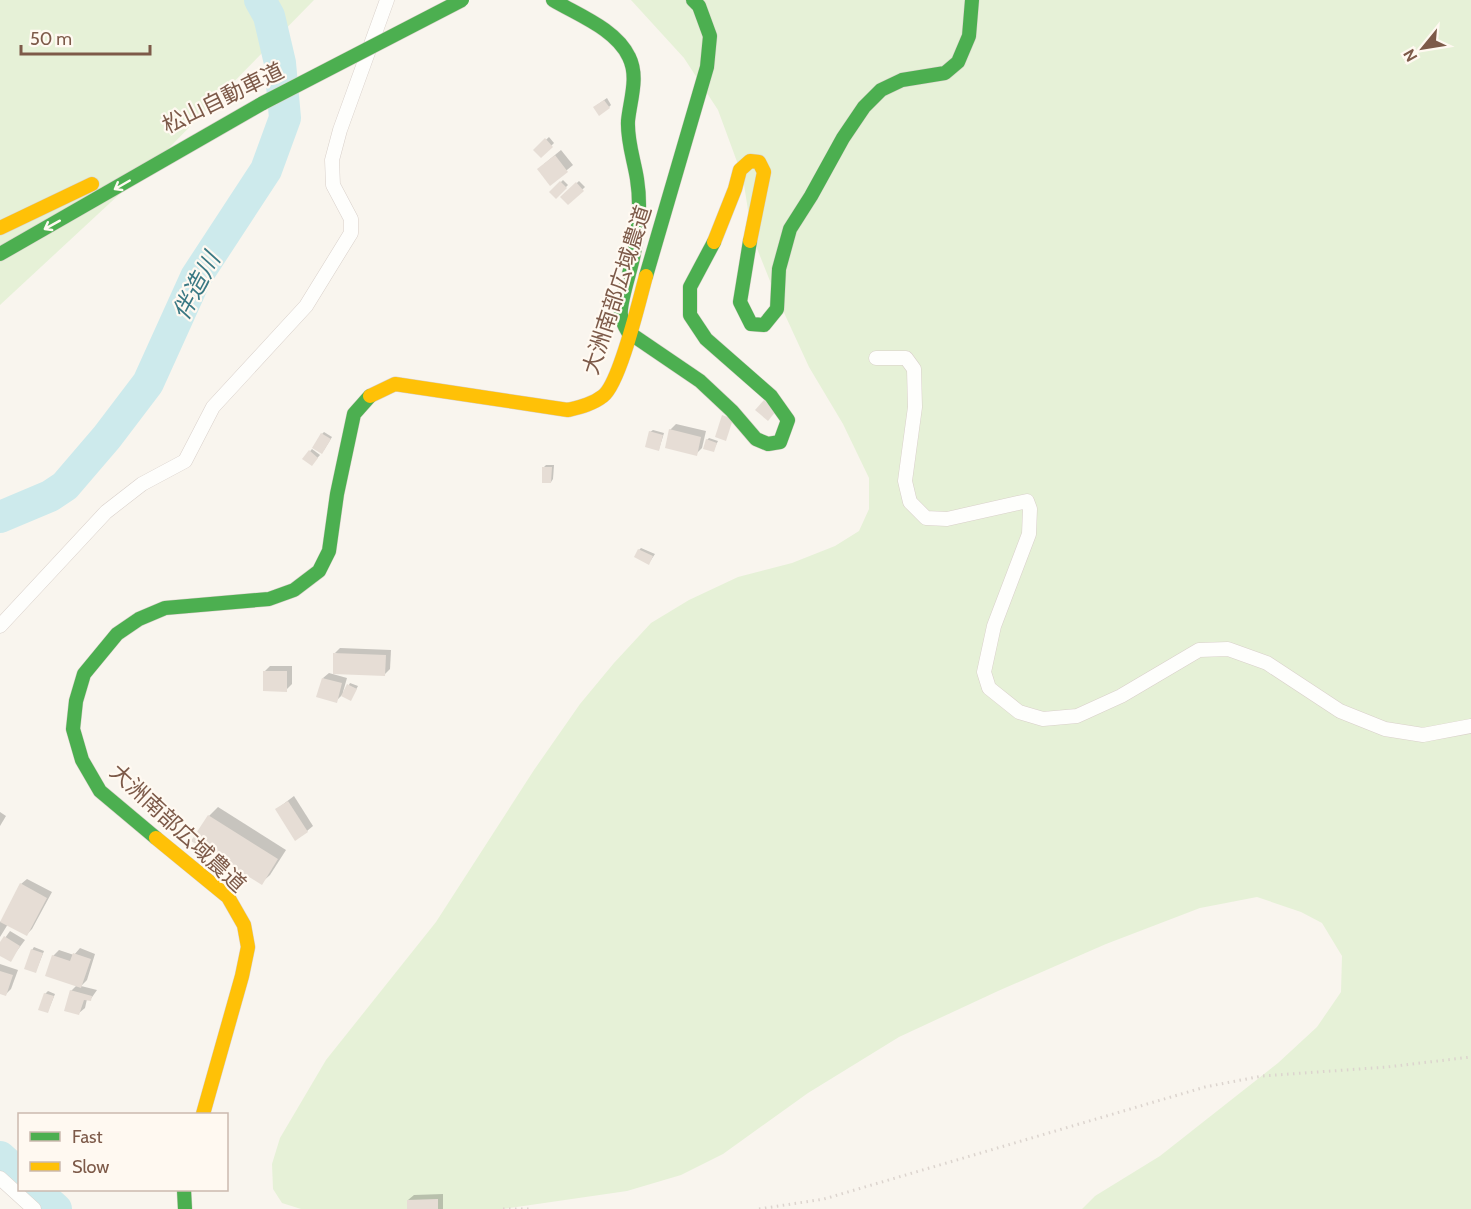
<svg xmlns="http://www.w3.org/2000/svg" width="1471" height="1209" viewBox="0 0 1471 1209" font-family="Cabin,'Noto Sans JP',sans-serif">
	<rect width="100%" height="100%" fill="#f9f5ee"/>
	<g fill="#e6f1d7">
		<polygon points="0,0 314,0 166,151 0,305"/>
		<polygon points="631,0 1471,0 1471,1209 1082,1209 1095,1196 1160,1156 1278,1063 1317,1027 1341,992 1342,956 1322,923 1301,912 1257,897 1200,908 1106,944 998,991 899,1037 808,1093 723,1154 681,1175 627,1191 503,1209 301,1209 282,1203 273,1189 272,1164 280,1138 326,1060 436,922 534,770 580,704 614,663 651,623 689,600 738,577 792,563 835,546 859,531 869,509 869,478 843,424 809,367 774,291 752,236 743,178 718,110 684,58"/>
	</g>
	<g fill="#0003">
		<polygon points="607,98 611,105 609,107 597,105"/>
		<polygon points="549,137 554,143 541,156 535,150"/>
		<polygon points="561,150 573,165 550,184 544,164"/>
		<polygon points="563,180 568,185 556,197 551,192"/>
		<polygon points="579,181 585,187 568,203 562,197"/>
		<polygon points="676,424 706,431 702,448 696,454 670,430"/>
		<polygon points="653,430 664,433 659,449 650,432"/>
		<polygon points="324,432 332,437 324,450 322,434"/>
		<polygon points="709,438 718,441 713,451 707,440"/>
		<polygon points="312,449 320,455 312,464 304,458"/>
		<polygon points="546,465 554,465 553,479 551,482 544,467"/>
		<polygon points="641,548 655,554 649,563 639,550"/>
		<polygon points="340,648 391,650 390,669 385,674 335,653"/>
		<polygon points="270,666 292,666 292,684 286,690 265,671"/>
		<polygon points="329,673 347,678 343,692 345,692 350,683 358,686 351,699 342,695 336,701 323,678"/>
		<polygon points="294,796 313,826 307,831 277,809"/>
		<polygon points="218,807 286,850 270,875 261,883 194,840 209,816"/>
		<polygon points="0,812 6,816 0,826"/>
		<polygon points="27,879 52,892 32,929 27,934 8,924 0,937 0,921 1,922 21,884"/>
		<polygon points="10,931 25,940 10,960 0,954 0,945"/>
		<polygon points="34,947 44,951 36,971 32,950"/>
		<polygon points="80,948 95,954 87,980 81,986 97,990 90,1000 87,999 85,1008 79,1013 71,991 77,985 53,956 59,950 74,955"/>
		<polygon points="0,964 18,970 11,989 5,995 0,993"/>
		<polygon points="48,991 55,994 48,1011 45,994"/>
		<polygon points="443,1194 443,1209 408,1209 408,1200 414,1195"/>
	</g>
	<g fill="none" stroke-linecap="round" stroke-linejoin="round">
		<g stroke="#cdeaec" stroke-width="32">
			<polyline points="0,517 50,496 65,486 107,437 148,383 196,277 266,170 285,118 280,63 269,16 260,0"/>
			<polyline points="0,1157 20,1175"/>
			<polyline points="35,1190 56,1209"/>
		</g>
	</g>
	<g fill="#e6ddd5">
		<polygon points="604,100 610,108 599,116 593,107"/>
		<polygon points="545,138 553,147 541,158 533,150"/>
		<polygon points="555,155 568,172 550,186 537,169"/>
		<polygon points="560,181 567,188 556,199 549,192"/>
		<polygon points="576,182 584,191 568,205 560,197"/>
		<polygon points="764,400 776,411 768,421 755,410"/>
		<polygon points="722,415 733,419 726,441 715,437"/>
		<polygon points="669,429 701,437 697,456 665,448"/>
		<polygon points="649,431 663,435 659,451 645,447"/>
		<polygon points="321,433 331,439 322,454 312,448"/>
		<polygon points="706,439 717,443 714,452 703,449"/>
		<polygon points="309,450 318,458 312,466 302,459"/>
		<polygon points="542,467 552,467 551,483 542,483"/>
		<polygon points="638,549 653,556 649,565 634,557"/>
		<polygon points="333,653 386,655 385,676 333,674"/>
		<polygon points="263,671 287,671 287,692 263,691"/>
		<polygon points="322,678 342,683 337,703 316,697"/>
		<polygon points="347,684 357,689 351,701 341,696"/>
		<polygon points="288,801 308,832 295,841 275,809"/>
		<polygon points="208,815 278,859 262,885 191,841"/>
		<polygon points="20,883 47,898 27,936 0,922"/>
		<polygon points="4,936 20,946 11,962 0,956 0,942"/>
		<polygon points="31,949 43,953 36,973 24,969"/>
		<polygon points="73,953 91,959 81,988 45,976 52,955 70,961"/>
		<polygon points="0,971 13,975 6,996 0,994"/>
		<polygon points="70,990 92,996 91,1001 84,1000 79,1015 64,1011"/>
		<polygon points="44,993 54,996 48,1013 38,1010"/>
		<polygon points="438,1199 438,1209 407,1209 407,1200"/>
	</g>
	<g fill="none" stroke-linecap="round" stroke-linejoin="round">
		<g stroke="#d9d0ca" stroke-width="15">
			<g id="street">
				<polyline points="876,358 906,358 914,369 915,407 905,481 910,502 926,518 947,519 1027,501 1030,509 1029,534 994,626 984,672 989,688 1019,712 1043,719 1077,716 1121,696 1199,650 1228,649 1267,663 1340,711 1385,729 1423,735 1471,726"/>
				<polyline points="0,626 106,512 142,484 185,461 213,407 306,306 351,233 351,219 333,185 332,160 340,130 387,0"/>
				<polyline points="0,1178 34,1209"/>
			</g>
		</g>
		<g stroke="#d9d0ca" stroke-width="15">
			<g id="fast">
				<path d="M 553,0 C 578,15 616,29 629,57 C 639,77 630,100 628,121 C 627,141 634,160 637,179 C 641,204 639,228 634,253 C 632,267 619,303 621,315 C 622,321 625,327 628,332 L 700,381 L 732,411 L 756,439 L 768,444 L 780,442 L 788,420 L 771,396 L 706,339 L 690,315 L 690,287 L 714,242"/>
				<polyline points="750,241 740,302 751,324 764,325 777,309 779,269 790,229 811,196 843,138 864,107 881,90 902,80 945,73 958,62 969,36 972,0"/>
				<polyline points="0,254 263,103"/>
				<polyline points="646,276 707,67 710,36 699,6 693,0"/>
				<polyline points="156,838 100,791 82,760 73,729 76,701 84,674 117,634 139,619 165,608 269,599 294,590 319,571 329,551 337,494 354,414 370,396"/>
				<polyline points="184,1190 185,1209"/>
			</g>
		</g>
		<g stroke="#d9d0ca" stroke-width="15">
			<g id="slow">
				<polyline points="0,228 92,184"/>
				<polyline points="714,242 735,189 740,170 750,161 759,162 764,172 750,241"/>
				<path d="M 370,396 L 395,384 L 568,410 C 580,407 593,404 603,396 C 620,383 639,301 646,276"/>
				<polyline points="156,838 228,897 244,925 248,947 242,976 203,1114"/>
			</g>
		</g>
		<g stroke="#dcd4ce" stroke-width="3" stroke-dasharray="1.5 4.5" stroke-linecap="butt">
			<polyline points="503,1209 532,1209"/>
			<polyline points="759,1209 824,1199 1205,1087 1262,1076 1387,1067 1471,1057"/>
		</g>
		<use href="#street" stroke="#fefefc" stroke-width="14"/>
		<use href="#fast" stroke="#4caf50" stroke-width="14"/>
		<use href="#slow" stroke="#ffc107" stroke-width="14"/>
		<g stroke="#dbd0ca" stroke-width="15" stroke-linecap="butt">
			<polyline id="fast-bridge" points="263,103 462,0"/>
		</g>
		<use href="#fast-bridge" stroke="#4caf50" stroke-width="14"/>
	</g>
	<defs><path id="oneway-shaft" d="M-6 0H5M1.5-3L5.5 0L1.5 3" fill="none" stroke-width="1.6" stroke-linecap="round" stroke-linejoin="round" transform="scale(1.5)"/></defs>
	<g stroke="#fff9f1">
		<use href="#oneway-shaft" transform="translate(122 185) rotate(150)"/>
		<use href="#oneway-shaft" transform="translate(52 225) rotate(151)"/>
	</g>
	<g text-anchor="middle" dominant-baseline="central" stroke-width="4.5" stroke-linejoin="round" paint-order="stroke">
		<g font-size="22" fill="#7d5a49" stroke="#fff9f1">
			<text transform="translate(223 98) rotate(-26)">松山自動車道</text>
			<text transform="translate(617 290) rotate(-72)">大洲南部広域農道</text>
			<text transform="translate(178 828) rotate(43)">大洲南部広域農道</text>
		</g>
		<g font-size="24" font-style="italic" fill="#3a7883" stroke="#fff9f1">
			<text transform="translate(196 286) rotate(-62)">伴造川</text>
		</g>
	</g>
	<rect x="18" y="1113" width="210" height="78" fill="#fff9f1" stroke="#cbb9ae" stroke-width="1.5"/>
	<rect x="30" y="1132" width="30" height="9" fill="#4caf50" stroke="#cbb9ae" stroke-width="1.5"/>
	<text x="72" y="1143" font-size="18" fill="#7d5a49">Fast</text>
	<rect x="30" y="1162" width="30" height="9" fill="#ffc107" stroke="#cbb9ae" stroke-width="1.5"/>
	<text x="72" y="1173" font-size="18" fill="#7d5a49">Slow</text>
	<g transform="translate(1423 48) rotate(240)" stroke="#fff9f1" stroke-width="4.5" paint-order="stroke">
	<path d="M0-4.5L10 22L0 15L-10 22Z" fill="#7d5a49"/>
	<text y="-9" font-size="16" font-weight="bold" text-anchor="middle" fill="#7d5a49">N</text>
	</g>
	<path d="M21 45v9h129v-9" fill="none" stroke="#7d5a49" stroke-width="3"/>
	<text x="30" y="45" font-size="18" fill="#7d5a49" stroke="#fff9f1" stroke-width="4.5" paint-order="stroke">50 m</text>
</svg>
